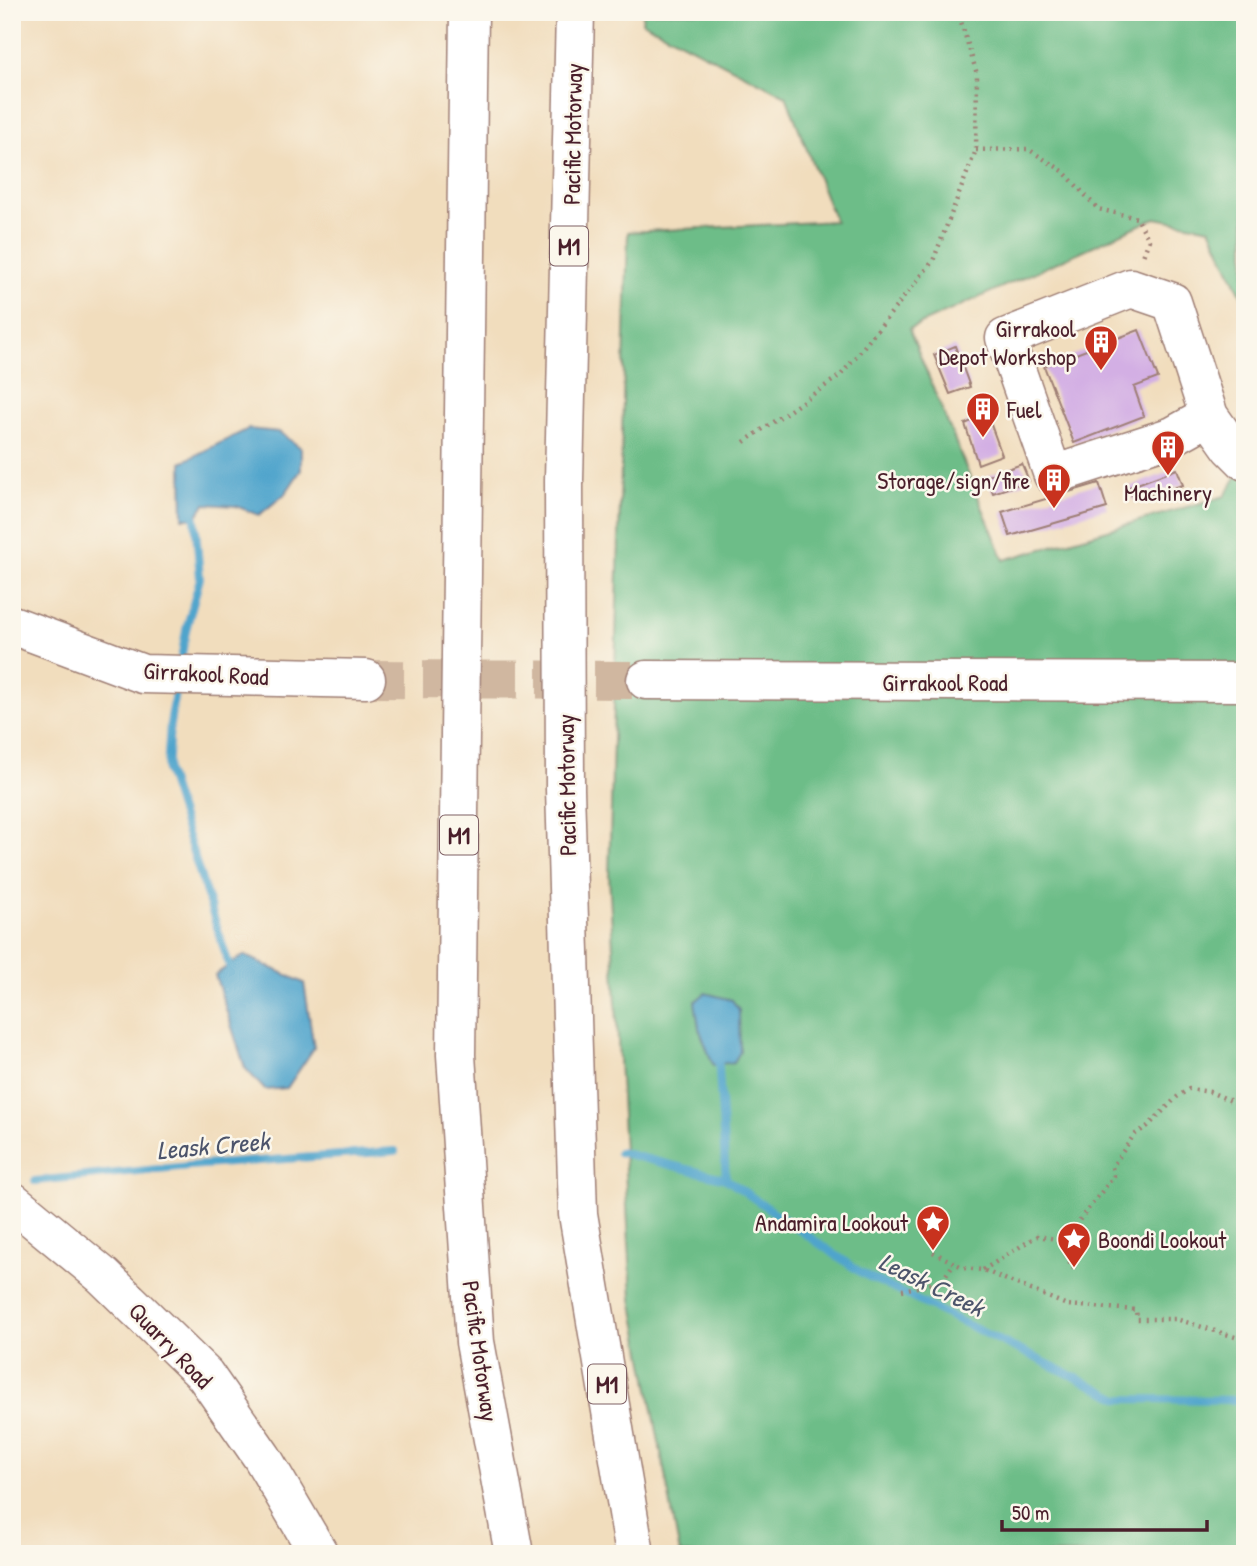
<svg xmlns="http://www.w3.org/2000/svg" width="1257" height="1566" viewBox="0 0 1257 1566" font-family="'Patrick Hand',sans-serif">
	<rect width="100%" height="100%" fill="#fbf7ec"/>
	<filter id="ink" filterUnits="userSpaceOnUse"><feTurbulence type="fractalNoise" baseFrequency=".0143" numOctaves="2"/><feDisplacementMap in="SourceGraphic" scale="14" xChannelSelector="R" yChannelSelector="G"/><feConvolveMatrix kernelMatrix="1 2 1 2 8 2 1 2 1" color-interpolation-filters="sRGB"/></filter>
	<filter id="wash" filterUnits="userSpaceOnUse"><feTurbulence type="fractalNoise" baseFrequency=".00686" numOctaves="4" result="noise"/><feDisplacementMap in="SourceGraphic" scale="28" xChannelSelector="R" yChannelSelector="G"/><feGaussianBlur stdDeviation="1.57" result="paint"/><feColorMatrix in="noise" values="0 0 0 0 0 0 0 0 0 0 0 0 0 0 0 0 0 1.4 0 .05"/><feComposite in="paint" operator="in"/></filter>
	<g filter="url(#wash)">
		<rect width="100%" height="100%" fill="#f1ddbd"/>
		<polygon fill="#6dbd88" stroke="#5c6e5a" stroke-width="2" points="643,12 1245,12 1245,303 1210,228 1155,218 909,329 1004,560 1225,496 1245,462 1245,1554 680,1554 632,1299 609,875 628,232 835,221 786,96 642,22"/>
		<g fill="#50a4cc" stroke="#4d627c" stroke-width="2">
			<polygon points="248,429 279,432 301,448 301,470 285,494 259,515 236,506 205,504 195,518 183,518 182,462"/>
			<polygon points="244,955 304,983 314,1048 287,1088 265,1090 245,1068 215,975"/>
			<polygon points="705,993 732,1000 739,1010 740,1052 734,1062 713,1065 699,1028 695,1002"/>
		</g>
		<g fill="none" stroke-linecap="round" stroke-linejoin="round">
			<g stroke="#50a4cc" stroke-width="8">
				<polyline points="180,666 186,630 200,578 195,518"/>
				<polyline points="176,686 170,724 167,771 229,965"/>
				<polyline points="718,1055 726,1179"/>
				<polyline points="619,1152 726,1179 863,1274 1120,1399 1245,1400"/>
				<polyline points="35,1181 189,1166 395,1151"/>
			</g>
		</g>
		<g id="blocks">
			<g fill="#d3afe4">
				<polygon points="1139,330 1158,378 1134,387 1144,416 1074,443 1044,366"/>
				<polygon points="955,346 970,387 950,394 934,355"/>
				<polygon points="987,414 1002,455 978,464 965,424"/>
				<polygon points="1022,464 1029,481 993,493 987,476"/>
				<polygon points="1177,469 1183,485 1133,500 1129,487"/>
				<polygon points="1099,483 1107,508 1010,536 1002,512"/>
			</g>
		</g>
	</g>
	<g filter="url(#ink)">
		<use href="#blocks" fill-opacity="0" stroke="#9e7e74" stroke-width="2"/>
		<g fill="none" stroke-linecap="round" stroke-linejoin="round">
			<polyline stroke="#d0b7a0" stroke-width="38" stroke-dasharray="38 19" stroke-linecap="butt" points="366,679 646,680"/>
			<g stroke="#9e7e74" stroke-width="41">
				<g id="minor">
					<polyline points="1209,416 1173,436 1053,475 1005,338 1131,288 1172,302 1209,416 1231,447 1245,461"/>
					<polyline points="12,625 143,674 366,679"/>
					<polyline points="646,680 1245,682"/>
					<polyline points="12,1201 103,1276 205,1375 262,1457 319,1554"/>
				</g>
			</g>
			<g stroke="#9e7e74" stroke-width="41">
				<g id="highway">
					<polyline points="469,12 456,1055 475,1342 514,1554"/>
					<polyline points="575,12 564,480 565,789 578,1214 635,1554"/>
				</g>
			</g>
			<g stroke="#9e7e74" stroke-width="4.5" stroke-dasharray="2 5" stroke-linecap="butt">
				<polyline points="976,150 1028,149 1063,171 1098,209 1137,218 1149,240 1142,259"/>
				<polyline points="744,442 841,375 933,261 976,150 977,74 958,12"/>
				<polyline points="933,1252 964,1268 983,1270 1067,1305 1136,1310 1137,1319 1176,1319 1245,1340"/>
				<polyline points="983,1270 1037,1236 1056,1239 1067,1246 1067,1258 1074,1269 1082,1242 1074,1227 1114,1176 1112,1167 1134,1135 1148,1126 1177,1097 1189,1089 1210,1092 1236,1103 1245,1104"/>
				<polyline points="902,1290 941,1282 954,1263"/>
			</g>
			<use href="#minor" stroke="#fff" stroke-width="38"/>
			<use href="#highway" stroke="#fff" stroke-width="38"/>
		</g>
	</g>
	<defs>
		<g id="building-pin" transform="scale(1.75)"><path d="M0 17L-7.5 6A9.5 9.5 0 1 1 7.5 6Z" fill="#c8321e" stroke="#fbf7ec"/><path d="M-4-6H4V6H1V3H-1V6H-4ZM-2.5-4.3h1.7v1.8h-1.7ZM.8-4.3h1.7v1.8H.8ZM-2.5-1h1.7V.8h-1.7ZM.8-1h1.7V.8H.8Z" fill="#fff"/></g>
		<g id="sight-pin" transform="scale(1.75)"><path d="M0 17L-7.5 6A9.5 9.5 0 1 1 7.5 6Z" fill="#c8321e" stroke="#fbf7ec"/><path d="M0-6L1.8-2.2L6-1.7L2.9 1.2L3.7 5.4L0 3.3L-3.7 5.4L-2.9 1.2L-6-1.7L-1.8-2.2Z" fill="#fff"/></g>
	</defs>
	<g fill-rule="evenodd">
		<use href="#building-pin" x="1101" y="342"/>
		<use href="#building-pin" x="983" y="409"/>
		<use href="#building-pin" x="1168" y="447"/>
		<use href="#building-pin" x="1054" y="480"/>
		<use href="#sight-pin" x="933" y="1222"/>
		<use href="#sight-pin" x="1074" y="1239"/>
	</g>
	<g text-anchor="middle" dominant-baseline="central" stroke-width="5" stroke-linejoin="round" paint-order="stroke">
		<g fill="#fbf7ec" stroke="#7f6065" stroke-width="2">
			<rect x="550" y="226.5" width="38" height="39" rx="5"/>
			<rect x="440" y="815.5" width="38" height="39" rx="5"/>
			<rect x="588" y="1364.5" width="38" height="39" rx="5"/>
		</g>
		<g font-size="23" font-weight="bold" fill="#4a1f2b">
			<text x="569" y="246">M1</text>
			<text x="459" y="835">M1</text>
			<text x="607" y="1384">M1</text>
		</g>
		<g font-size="24" fill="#4a1f2b" stroke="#fbf7ec">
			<text transform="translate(572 134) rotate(-89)">Pacific Motorway</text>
			<text transform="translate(206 673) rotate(3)">Girrakool Road</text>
			<text x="945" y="682">Girrakool Road</text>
			<text transform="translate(566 785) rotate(-91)">Pacific Motorway</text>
			<text transform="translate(171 1345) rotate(46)">Quarry Road</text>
			<text transform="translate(481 1351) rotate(82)">Pacific Motorway</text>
		</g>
		<g font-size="24" fill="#4a1f2b" stroke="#fbf7ec" text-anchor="end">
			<text x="1076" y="328">Girrakool<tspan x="1076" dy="28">Depot Workshop</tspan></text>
			<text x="1007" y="409" text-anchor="start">Fuel</text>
			<text x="1030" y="480">Storage/sign/fire</text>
			<text x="1168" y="492" text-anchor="middle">Machinery</text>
			<text x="908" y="1222">Andamira Lookout</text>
			<text x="1098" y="1239" text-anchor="start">Boondi Lookout</text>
		</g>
		<g font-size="26" font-style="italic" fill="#4c546b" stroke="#fbf7ec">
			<text transform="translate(213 1145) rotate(-5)">Leask Creek</text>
			<text transform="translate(932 1284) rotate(26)">Leask Creek</text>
		</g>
	</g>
	<rect width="1257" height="1566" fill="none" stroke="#fbf7ec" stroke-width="42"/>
	<path d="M1002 1520v10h205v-10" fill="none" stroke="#4a1f2b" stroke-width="3.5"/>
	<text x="1012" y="1520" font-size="21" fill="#4a1f2b" stroke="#fbf7ec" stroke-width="5" paint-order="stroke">50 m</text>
</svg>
